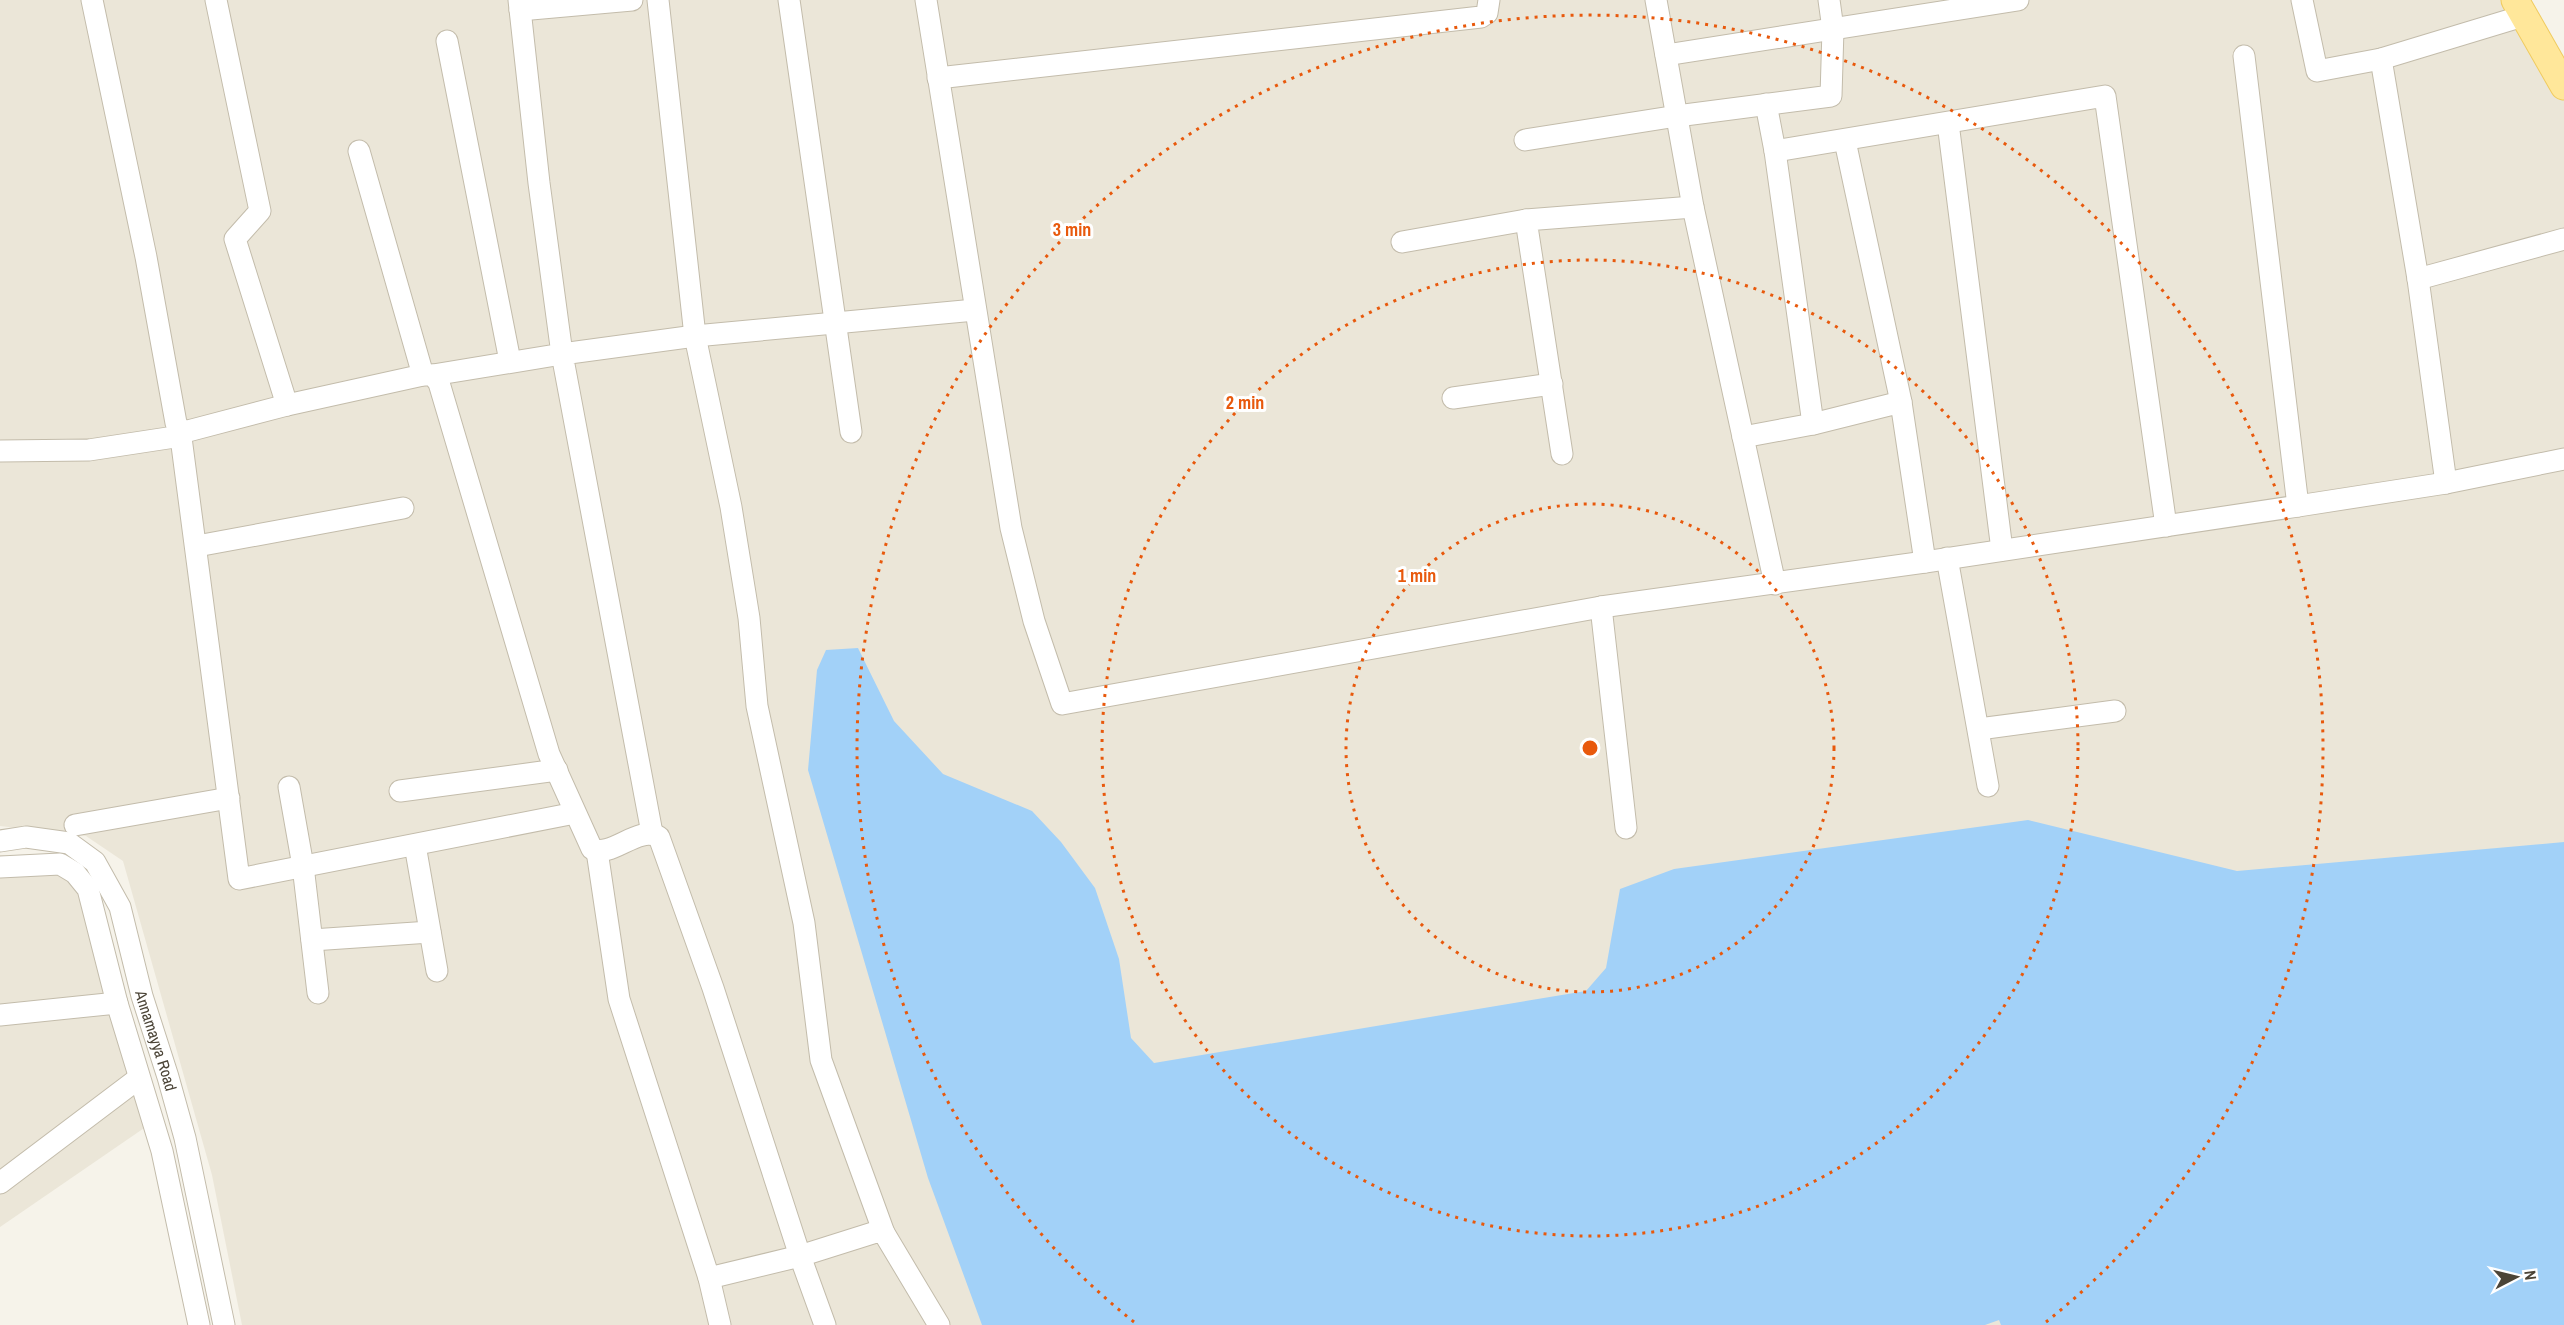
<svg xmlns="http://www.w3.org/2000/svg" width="2564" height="1325" viewBox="0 0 2564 1325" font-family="'Archivo Narrow',sans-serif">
	<rect width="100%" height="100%" fill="#f6f3ea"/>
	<g fill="#ebe6d8">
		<polygon points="0,0 2510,0 2564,94 2564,1325 242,1325 212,1175 123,861 86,836 0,826"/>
		<polygon points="0,855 61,863 89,891 150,1124 0,1227"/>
	</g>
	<polygon fill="#a2d1f8" points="858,648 894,721 943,774 1032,811 1061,842 1095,888 1119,959 1131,1038 1154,1063 1586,991 1606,968 1620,889 1674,869 2028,820 2237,871 2564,842 2564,1325 2001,1325 1999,1320 1985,1325 982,1325 928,1178 808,770 817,670 826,650"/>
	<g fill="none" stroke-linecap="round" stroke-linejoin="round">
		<g stroke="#c3bcab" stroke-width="23">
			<g id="minor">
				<path d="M 92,0 L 146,257 L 176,423 L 180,430 L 188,431 L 287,405 L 423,375 L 433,375 L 439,383 L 549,754 L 592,849 C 612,858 638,825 659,837 L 713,988 L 800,1256 L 876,1232 L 884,1233 L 939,1325"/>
				<polyline points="216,0 260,211 235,239 287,405"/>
				<polyline points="658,0 695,336 731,507 749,618 757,706 804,923 821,1060 884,1233"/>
				<polyline points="789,0 851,432"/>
				<polyline points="926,0 1011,528 1034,621 1062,704 1601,607 1925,562 2298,506 2446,483 2564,459"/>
				<polyline points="1656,0 1693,207 1775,584"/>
				<polyline points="2302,0 2317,71 2381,59 2523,16"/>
				<polyline points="520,10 632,0"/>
				<polyline points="447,41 510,361"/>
				<polyline points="1666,55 2018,0"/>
				<polyline points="2244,56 2298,506"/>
				<polyline points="2381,59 2418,279 2446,483"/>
				<polyline points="938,78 1481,17 1487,13 1489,0"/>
				<polyline points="1948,123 2002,550"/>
				<polyline points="1525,140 1677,116 1831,96 1833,29 1829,0"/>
				<polyline points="1845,141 1901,402"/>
				<polyline points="359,151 423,375"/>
				<polyline points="1775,151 2105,96 2166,526"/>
				<polyline points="1402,242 1526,220"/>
				<polyline points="2418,279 2564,239"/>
				<polyline points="433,375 562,354 539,183 519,0"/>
				<polyline points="1453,398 1552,384"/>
				<polyline points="1813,424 1901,402 1925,562"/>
				<polyline points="180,430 239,879 575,813"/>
				<polyline points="1743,437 1813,424 1775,151 1766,104"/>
				<polyline points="0,451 89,450 181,436"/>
				<polyline points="1562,454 1526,220 1693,207"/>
				<polyline points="197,546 403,508"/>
				<polyline points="1947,558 1988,786"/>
				<polyline points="1601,607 1626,828"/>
				<polyline points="1979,729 2115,711"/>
				<polyline points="289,787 303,866 318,993"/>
				<polyline points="400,791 557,770"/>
				<polyline points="75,825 229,798"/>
				<polyline points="652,833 562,354 695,336 975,310"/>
				<path id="s1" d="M 0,841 L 26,837 L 69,843 L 95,862 L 120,907 L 142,996 L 168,1077 L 185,1138 L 224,1325"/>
				<polyline points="415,845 437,971"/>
				<polyline points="597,851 619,999 709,1278 720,1325"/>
				<polyline points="0,867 60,864 75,873 88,889 117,1003 162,1151 199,1325"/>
				<polyline points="312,940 430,932"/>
				<polyline points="0,1015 117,1003"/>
				<polyline points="0,1183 139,1078"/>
				<polyline points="709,1278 800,1256 825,1325"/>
			</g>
		</g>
		<g stroke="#f0cb5f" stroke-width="29">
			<polyline id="major" points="2515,0 2564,86"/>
		</g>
		<use href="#minor" stroke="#fff" stroke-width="21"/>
		<use href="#major" stroke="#ffe79a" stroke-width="27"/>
	</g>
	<g fill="none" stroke="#e8590c" stroke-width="3" stroke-dasharray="3 6">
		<circle cx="1590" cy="748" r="244"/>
		<circle cx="1590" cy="748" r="488"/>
		<path d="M1134 1322A733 733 0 1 1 2046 1322"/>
	</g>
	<g text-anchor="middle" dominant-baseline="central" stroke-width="6" stroke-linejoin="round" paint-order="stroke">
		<g font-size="16" fill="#4b4437" stroke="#fff">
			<text stroke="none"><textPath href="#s1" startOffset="292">Annamayya Road</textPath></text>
		</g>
	</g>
	<circle cx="1590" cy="748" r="9" fill="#e8590c" stroke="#fff" stroke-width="3"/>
	<g font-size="18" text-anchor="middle" font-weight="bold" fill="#e8590c" stroke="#fff" stroke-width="6" stroke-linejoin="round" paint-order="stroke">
		<text x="1072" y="236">3 min</text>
		<text x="1245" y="409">2 min</text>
		<text x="1417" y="582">1 min</text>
	</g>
	<g transform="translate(2516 1277) rotate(83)" stroke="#ffffff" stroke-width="4.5" paint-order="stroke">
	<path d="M0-4.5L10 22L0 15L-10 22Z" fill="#4b4437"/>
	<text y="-9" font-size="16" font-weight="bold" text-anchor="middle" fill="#4b4437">N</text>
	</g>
</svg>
